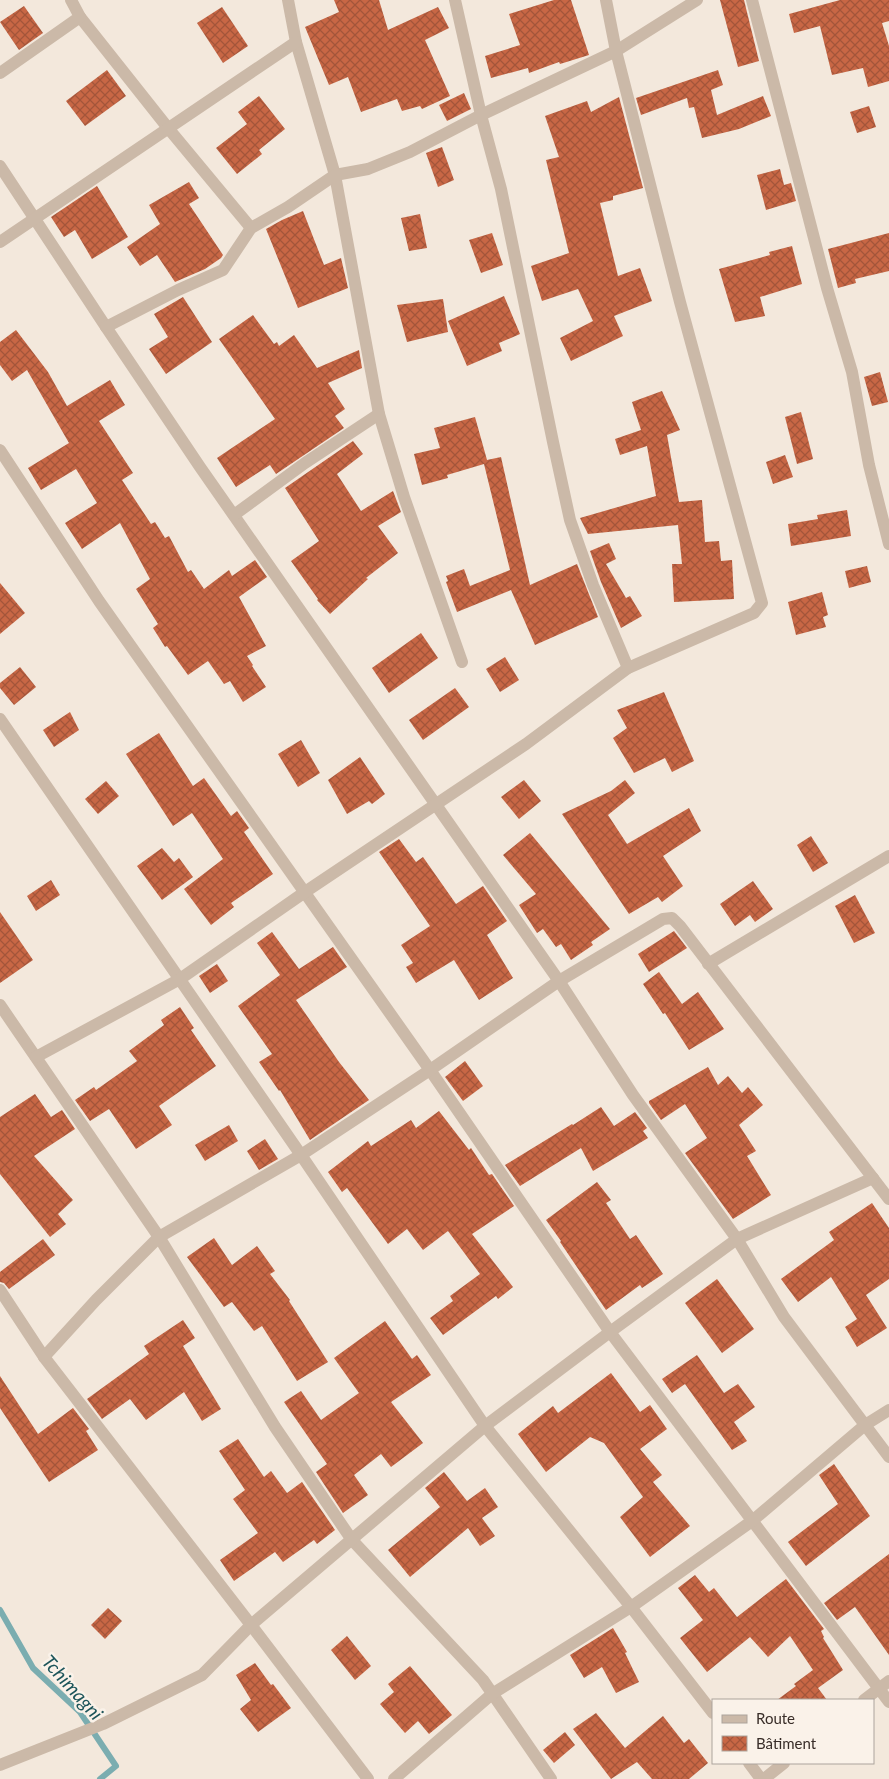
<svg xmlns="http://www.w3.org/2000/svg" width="889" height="1779" viewBox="0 0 889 1779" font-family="Lato,sans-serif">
	<defs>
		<pattern id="building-cross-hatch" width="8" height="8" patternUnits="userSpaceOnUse" patternTransform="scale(1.25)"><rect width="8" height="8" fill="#c86745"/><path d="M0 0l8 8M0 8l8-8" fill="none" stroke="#a3553a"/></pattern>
	</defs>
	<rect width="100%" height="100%" fill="#f3e8dc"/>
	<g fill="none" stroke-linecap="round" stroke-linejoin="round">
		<polyline stroke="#7badb0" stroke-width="6" points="0,1610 33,1668 80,1712 116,1766 100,1779"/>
	</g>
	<g fill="url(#building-cross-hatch)">
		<polygon points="334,0 379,0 388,30 438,7 449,28 425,40 450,96 422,109 420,106 402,111 397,99 361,112 348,77 329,85 305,27 339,12"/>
		<polygon points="554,0 571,0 589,55 560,64 559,62 529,73 528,68 491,78 485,56 520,45 509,14"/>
		<polygon points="720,0 744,0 759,61 738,67"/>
		<polygon points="840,0 889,0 889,21 882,23 889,46 889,81 868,87 863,68 832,75 820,26 794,33 789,14"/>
		<polygon points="24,6 43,33 19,50 0,22"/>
		<polygon points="222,7 248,46 223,63 197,23"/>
		<polygon points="107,70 126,96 85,126 66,101"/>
		<polygon points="718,70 723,85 711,90 717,115 763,96 771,116 739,129 702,138 694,107 689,108 687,98 641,115 636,98"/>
		<polygon points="464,93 471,109 447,121 439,105"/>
		<polygon points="259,96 285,129 259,150 262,154 237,174 216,148 247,124 238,112"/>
		<polygon points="619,97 643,188 613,196 613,200 600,203 618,276 640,268 652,301 614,316 623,336 571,361 560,338 593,321 578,289 542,301 531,266 569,253 546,160 559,157 545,116 587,101 591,112"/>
		<polygon points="869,106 876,127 857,133 850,112"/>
		<polygon points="442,147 454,180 438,187 426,153"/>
		<polygon points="780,169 784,185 791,183 796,201 766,210 757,175"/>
		<polygon points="189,182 199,198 189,204 223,255 221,258 205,269 175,282 157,255 140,266 127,247 160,224 149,205"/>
		<polygon points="97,186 128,237 92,259 75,230 64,237 51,217"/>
		<polygon points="303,211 324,265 341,258 348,288 298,308 266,229 282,220"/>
		<polygon points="420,214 427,248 409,251 401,218"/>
		<polygon points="492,233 503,265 481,273 469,240"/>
		<polygon points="889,233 889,271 855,279 856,283 838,288 828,249"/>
		<polygon points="792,246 802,284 760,297 765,316 735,322 719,269 770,255 769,252"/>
		<polygon points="504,296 520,334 499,343 502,351 467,366 448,321"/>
		<polygon points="183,297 212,342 166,374 149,349 168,337 154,314"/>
		<polygon points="443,299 448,332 407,342 397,305"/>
		<polygon points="253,315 274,344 277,342 279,346 294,335 317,368 359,350 362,368 328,383 345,409 335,416 344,428 276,474 270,465 236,487 217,458 275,419 219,339"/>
		<polygon points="16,330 48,372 67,406 110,380 125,405 99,421 133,473 122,480 151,524 155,522 165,538 169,536 188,572 191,570 204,589 229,570 232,576 255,560 267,577 239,597 266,646 247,656 253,665 252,666 266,687 243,702 230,681 224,684 208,661 188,675 167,646 165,647 153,628 158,624 136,589 150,579 120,523 82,549 65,523 97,503 76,469 41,490 28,468 69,443 27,370 12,381 0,365 0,342"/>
		<polygon points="880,372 888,402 872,406 864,377"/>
		<polygon points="662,391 680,430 667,435 679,502 702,500 705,542 719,541 721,561 732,560 734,599 674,602 672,564 682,564 678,525 588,534 580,518 656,496 647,446 620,455 615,439 641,430 632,402"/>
		<polygon points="801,412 813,459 797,464 785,417"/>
		<polygon points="475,417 487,460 501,457 530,585 577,564 598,617 535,645 511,590 457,612 446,582 448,581 446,576 464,569 470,586 510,570 484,464 447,475 448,478 422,485 414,454 440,448 434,428"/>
		<polygon points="353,441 363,454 337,474 361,511 393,491 401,512 378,526 398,553 366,578 368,579 330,614 317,600 318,599 291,561 319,541 285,488"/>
		<polygon points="785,455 793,477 773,484 766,462"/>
		<polygon points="847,510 851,536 791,546 788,524 818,519 817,515"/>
		<polygon points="609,543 616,559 606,564 626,598 630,596 642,616 621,628 601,582 590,551"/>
		<polygon points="867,566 871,582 849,588 845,571"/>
		<polygon points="0,583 25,613 0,634"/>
		<polygon points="822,592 828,615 823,617 826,627 796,635 788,602"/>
		<polygon points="421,633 438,658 389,693 372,668"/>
		<polygon points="505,657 519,680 500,692 486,669"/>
		<polygon points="20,667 36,687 14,705 0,688 0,683"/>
		<polygon points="455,688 469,707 423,740 409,720"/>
		<polygon points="664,692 694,761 672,772 665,758 634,773 613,738 627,728 617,710"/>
		<polygon points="70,712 79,730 54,747 43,730"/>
		<polygon points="159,733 193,786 204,778 231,816 237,811 249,828 244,832 273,874 231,903 234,907 211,925 184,889 223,859 192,813 173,826 126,754"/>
		<polygon points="301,740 320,773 298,787 278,754"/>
		<polygon points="360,757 385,794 372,804 369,801 347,814 328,780"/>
		<polygon points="524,780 541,801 519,819 501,797"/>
		<polygon points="625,780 635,793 608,815 627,844 689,808 701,831 663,856 683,886 662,902 658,897 629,914 562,814 611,791"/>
		<polygon points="106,781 119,796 98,814 85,799"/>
		<polygon points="530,833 610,929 591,942 593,945 571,960 561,944 556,947 543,929 537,933 519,905 536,894 503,855"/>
		<polygon points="811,836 828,863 813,872 797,845"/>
		<polygon points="399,839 416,862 423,857 456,904 483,886 507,921 487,935 513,978 479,1000 454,960 416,983 406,967 413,963 401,945 430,926 379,852"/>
		<polygon points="162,848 174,862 179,858 193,877 162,900 137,866"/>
		<polygon points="51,880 60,895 36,911 27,896"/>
		<polygon points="753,881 773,909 755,922 750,915 735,926 720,904"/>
		<polygon points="855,895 875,933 854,943 835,906"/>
		<polygon points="0,912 33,960 0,983"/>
		<polygon points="674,931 687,948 649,972 638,954"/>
		<polygon points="272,932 299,969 333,947 347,967 296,1000 339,1062 369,1100 310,1140 280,1090 279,1091 259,1062 272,1054 238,1006 280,975 257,943"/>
		<polygon points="217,964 228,981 210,993 199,976"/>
		<polygon points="659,972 682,1004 698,992 724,1029 689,1050 665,1013 663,1014 643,984"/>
		<polygon points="180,1007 194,1028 191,1030 216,1066 159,1106 172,1125 136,1149 109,1109 90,1121 75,1100 94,1087 96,1090 137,1061 129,1051 164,1025 161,1020"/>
		<polygon points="465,1061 483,1086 463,1101 445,1077"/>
		<polygon points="708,1067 718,1085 728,1076 742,1093 748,1087 763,1105 739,1125 756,1151 747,1156 771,1195 733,1219 685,1153 707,1138 685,1104 661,1120 649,1103 649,1101"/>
		<polygon points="35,1094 51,1117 62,1110 75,1129 34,1156 73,1200 58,1214 66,1224 50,1237 0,1174 0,1117"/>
		<polygon points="601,1107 614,1126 635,1112 647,1128 643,1131 648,1138 593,1171 581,1148 520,1186 505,1165 572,1124 573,1125"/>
		<polygon points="439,1111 469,1150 471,1148 489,1175 492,1174 514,1206 472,1234 513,1287 498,1299 496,1296 443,1335 430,1318 453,1301 450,1296 480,1274 448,1231 423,1250 407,1229 388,1244 347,1188 342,1192 328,1172 368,1141 371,1146 411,1120 416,1128"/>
		<polygon points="229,1125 238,1141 205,1161 195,1145"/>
		<polygon points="265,1139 278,1159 259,1170 247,1151"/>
		<polygon points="597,1182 611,1200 606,1203 630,1239 636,1235 663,1274 642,1288 640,1285 606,1310 560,1242 561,1241 546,1220"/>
		<polygon points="872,1203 889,1228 889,1279 866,1295 887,1328 857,1347 845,1327 857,1319 831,1277 798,1302 781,1279 834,1240 829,1232"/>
		<polygon points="214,1238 232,1265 257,1246 275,1271 270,1274 290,1300 289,1301 328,1362 297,1381 262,1326 254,1331 232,1302 224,1307 187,1257"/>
		<polygon points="43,1239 55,1255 9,1289 4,1283 0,1282 0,1272"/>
		<polygon points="717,1279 754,1329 722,1353 685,1303"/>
		<polygon points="183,1320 195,1338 183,1346 221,1409 202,1421 184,1392 146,1420 130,1399 102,1419 87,1399 149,1354 144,1346"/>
		<polygon points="385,1321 412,1359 417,1355 431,1375 391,1402 423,1443 391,1467 381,1454 354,1475 368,1495 343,1513 316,1472 327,1464 284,1402 301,1391 321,1420 359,1393 334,1358"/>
		<polygon points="697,1355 724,1393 738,1384 755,1407 734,1422 747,1441 732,1450 685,1384 672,1393 662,1379"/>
		<polygon points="611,1373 640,1412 650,1405 667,1429 640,1449 662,1475 653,1482 690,1526 650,1557 620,1517 643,1497 604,1443 590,1437 546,1472 518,1434 553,1406 558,1413"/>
		<polygon points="0,1376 38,1434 73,1408 89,1429 86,1431 98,1450 49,1482 0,1408"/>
		<polygon points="238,1439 264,1477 271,1471 287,1493 302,1482 335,1530 317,1544 314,1540 283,1562 275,1552 234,1581 220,1560 258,1533 233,1499 245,1490 219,1451"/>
		<polygon points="834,1464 870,1516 806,1566 788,1542 838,1504 819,1475"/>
		<polygon points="444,1472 467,1501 485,1488 498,1507 482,1518 495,1536 480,1546 468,1528 410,1577 388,1550 440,1507 425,1488"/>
		<polygon points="889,1554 889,1655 855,1607 837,1620 824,1603"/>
		<polygon points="695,1575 709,1592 714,1588 737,1617 786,1579 824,1629 821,1631 824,1637 823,1638 843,1670 818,1688 827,1700 777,1700 796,1686 794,1684 813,1670 790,1636 768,1657 750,1637 707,1672 680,1638 703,1620 678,1588"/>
		<polygon points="108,1608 122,1621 105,1639 91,1625"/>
		<polygon points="613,1628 627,1652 625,1653 639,1682 616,1693 602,1667 584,1678 570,1655"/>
		<polygon points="347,1636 371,1666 355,1680 331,1650"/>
		<polygon points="255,1663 271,1685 273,1684 291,1708 258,1732 240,1709 251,1700 236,1675"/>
		<polygon points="410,1666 452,1715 429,1734 418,1721 405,1733 380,1704 394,1692 388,1684"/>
		<polygon points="596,1713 625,1748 663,1716 684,1743 689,1739 708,1763 689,1779 652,1779 637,1762 611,1779 573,1729"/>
		<polygon points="565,1732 575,1745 554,1763 543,1750"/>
	</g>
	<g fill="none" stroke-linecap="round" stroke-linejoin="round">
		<g stroke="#cbb9a8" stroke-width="12">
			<polyline points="288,0 296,42 335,175 379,414 404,497 462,662"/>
			<polyline points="455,0 481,115 501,189 553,442 570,520 593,585 628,668"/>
			<polyline points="752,0 827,288 852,372 869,465 889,544"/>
			<polyline points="80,17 168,128 251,228"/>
			<polyline points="0,73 80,17 71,0"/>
			<polyline points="0,166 106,327 200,467 559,981 633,1095 737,1239 784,1317 889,1457"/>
			<polyline points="0,242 296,42"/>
			<polyline points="106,327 178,290 223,270 251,228 288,207 335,175 368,169 410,152 481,115 616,51 697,0"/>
			<polyline points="0,450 99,601 430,1070 610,1332 889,1702"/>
			<polyline points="234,515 305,463 379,414"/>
			<polyline points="0,719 301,1155 485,1426 631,1607 713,1713"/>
			<polyline points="708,964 889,856"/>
			<polyline points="0,1005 159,1237 275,1427 352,1540 483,1680 551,1779"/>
			<polyline points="36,1057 180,979 305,892 526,744 628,668 754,613 762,603 680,302 616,51 606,0"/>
			<polyline points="0,1290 44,1357 251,1625 368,1779"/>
			<polyline points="44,1357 96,1300 159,1237 301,1155 430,1070 559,981 663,919 672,918 680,926 889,1199"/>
			<polyline points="864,1700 889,1681"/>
			<polyline points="749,1763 761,1779"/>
			<polyline points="0,1765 103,1724 202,1675 251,1625 485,1426 610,1332 737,1239 873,1178"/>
			<polyline points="394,1779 492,1694 631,1607 752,1521 865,1425 889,1410"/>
			<polyline points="764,1779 784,1763"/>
		</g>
	</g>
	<g text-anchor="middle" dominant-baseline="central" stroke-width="5" stroke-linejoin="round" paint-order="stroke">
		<g font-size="19" font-style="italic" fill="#1d555a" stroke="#faf2e9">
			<text transform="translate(73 1687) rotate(48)">Tchimagni</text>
		</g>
	</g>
	<rect x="712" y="1699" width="162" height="65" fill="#faf2e9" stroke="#aca39c"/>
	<rect x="722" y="1715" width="25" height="8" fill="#cbb9a8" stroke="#aca39c"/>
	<text x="756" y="1724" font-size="15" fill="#382d28">Route</text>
	<rect x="722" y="1736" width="25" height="15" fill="url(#building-cross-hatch)" stroke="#aca39c"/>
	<text x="756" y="1749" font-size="15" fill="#382d28">Bâtiment</text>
</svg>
